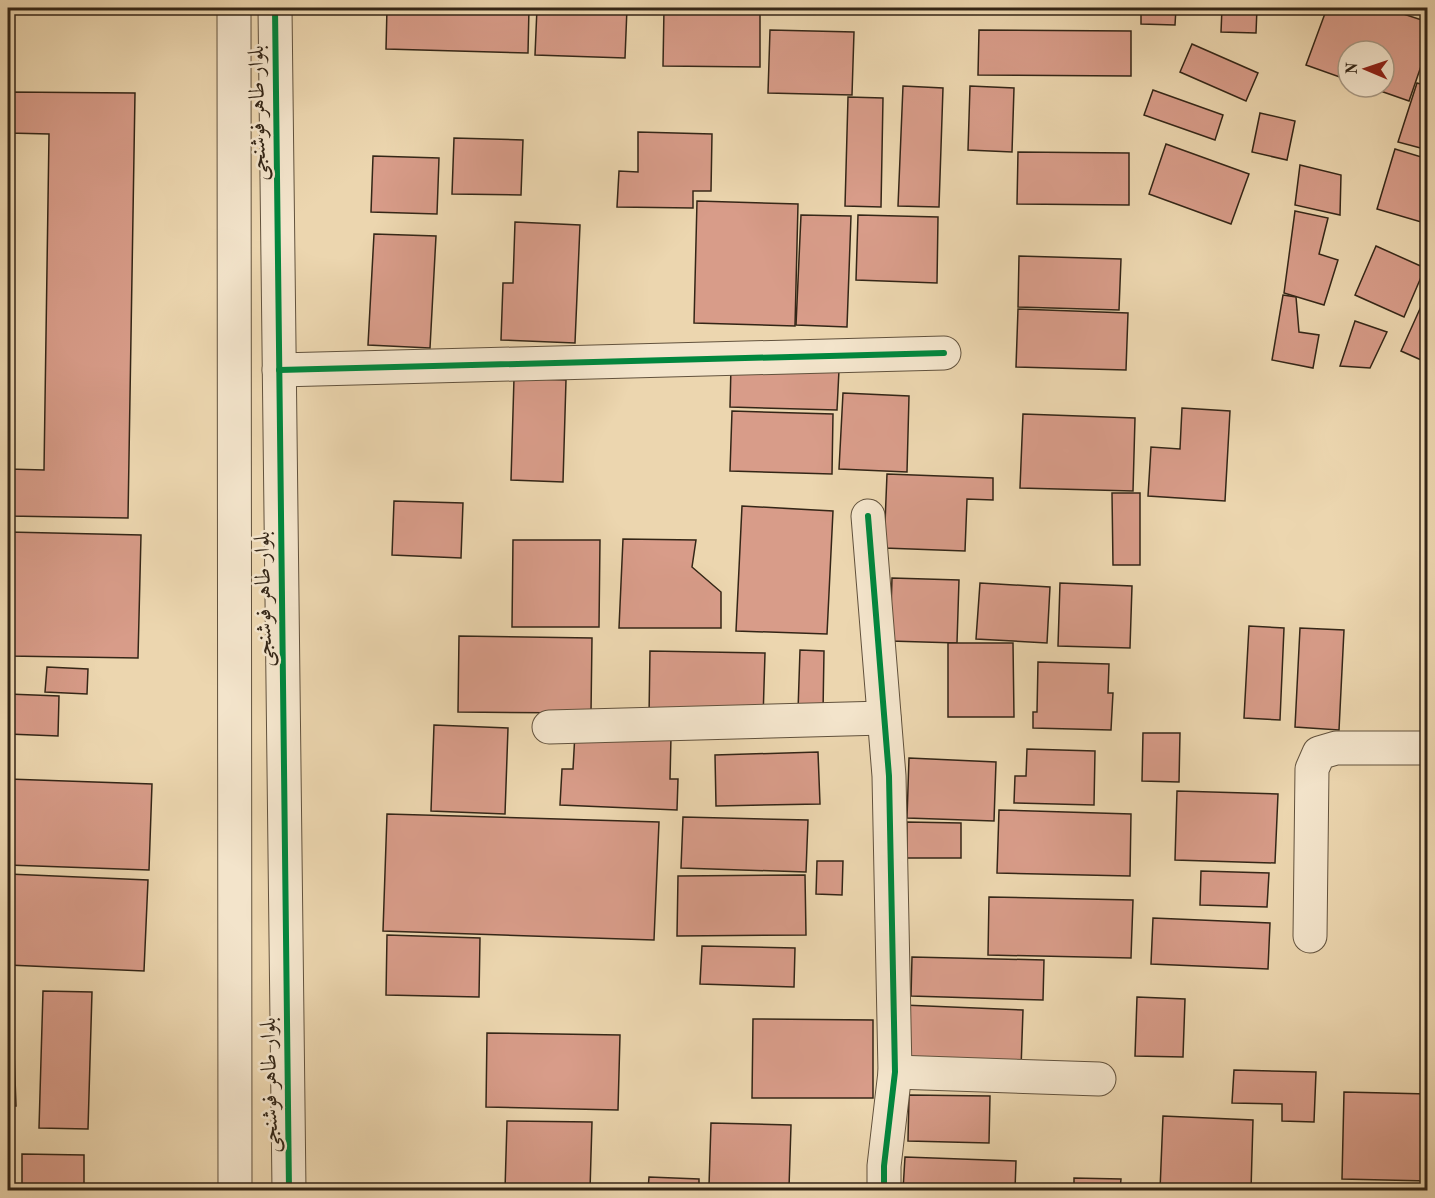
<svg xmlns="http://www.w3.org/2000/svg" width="1435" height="1198" viewBox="0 0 1435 1198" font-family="'Old Standard TT',Amiri,serif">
	<rect width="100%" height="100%" fill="#ecd6af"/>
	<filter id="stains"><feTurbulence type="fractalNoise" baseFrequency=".00333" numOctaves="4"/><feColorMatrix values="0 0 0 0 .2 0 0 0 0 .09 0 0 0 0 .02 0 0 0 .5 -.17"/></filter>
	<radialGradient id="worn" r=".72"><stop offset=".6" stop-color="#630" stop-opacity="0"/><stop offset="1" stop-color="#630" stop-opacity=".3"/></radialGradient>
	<g fill="#d89c89" stroke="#342617" stroke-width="1.5">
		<polygon points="387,8 529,8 528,53 386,49"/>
		<polygon points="537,8 627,8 625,58 535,55"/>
		<polygon points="664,8 760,8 760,67 663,66"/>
		<polygon points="1141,8 1176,8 1175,25 1141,24"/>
		<polygon points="1222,8 1257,8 1256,33 1221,32"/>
		<polygon points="1327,8 1385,8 1428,22 1428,46 1409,101 1369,87 1384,87 1384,51 1348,51 1348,80 1306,65"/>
		<polygon points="770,30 854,32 852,95 768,93"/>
		<polygon points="979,30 1131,31 1131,76 978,75"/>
		<polygon points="1192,44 1258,73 1246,101 1180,72"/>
		<polygon points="1417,83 1428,86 1428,150 1398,142"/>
		<polygon points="903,86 943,88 939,207 898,206"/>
		<polygon points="970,86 1014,88 1012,152 968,150"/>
		<polygon points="1153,90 1223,115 1215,140 1144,115"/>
		<polygon points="8,92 135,93 128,518 8,516 8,469 44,470 49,134 8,133"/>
		<polygon points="848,97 883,98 881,207 845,206"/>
		<polygon points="1260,113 1295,121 1287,160 1252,152"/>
		<polygon points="638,132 712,134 711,191 693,191 693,208 617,207 619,171 638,172"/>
		<polygon points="454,138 523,140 521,195 452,194"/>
		<polygon points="1166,144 1249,174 1231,224 1149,194"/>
		<polygon points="1395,149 1428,159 1428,224 1377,209"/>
		<polygon points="1018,152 1129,153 1129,205 1017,204"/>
		<polygon points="373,156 439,158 437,214 371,212"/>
		<polygon points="1300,165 1341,175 1340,215 1295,205"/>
		<polygon points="697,201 798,204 795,326 694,323"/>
		<polygon points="1295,211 1328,218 1319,254 1338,260 1324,305 1284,293"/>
		<polygon points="801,215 851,216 847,327 796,325"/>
		<polygon points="858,215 938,217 937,283 856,280"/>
		<polygon points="515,222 580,225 575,343 501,340 503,283 513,283"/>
		<polygon points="374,234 436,236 430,348 368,345"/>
		<polygon points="1376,246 1425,268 1404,317 1355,295"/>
		<polygon points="1019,256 1121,259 1119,310 1018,307"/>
		<polygon points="1283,295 1296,297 1299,332 1319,335 1313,368 1272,360"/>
		<polygon points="1423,302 1428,303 1428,363 1401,351"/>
		<polygon points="1018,309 1128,313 1126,370 1016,367"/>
		<polygon points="1355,321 1387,332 1370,368 1340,366"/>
		<polygon points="731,366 839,370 837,410 730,407"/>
		<polygon points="514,378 566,380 563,482 511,480"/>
		<polygon points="843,393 909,396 907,472 839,469"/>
		<polygon points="1182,408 1230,411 1225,501 1148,496 1151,447 1180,449"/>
		<polygon points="732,411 833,414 832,474 730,471"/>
		<polygon points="1023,414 1135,418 1133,491 1020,488"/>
		<polygon points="887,474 993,478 993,500 967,499 965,551 884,548"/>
		<polygon points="1112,493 1140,493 1140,565 1113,565"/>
		<polygon points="394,501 463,503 461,558 392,555"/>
		<polygon points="742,506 833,511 827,634 736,631"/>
		<polygon points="8,532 141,535 138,658 8,656"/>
		<polygon points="623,539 696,540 692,567 721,592 721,628 619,628"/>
		<polygon points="513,540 600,540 599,627 512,627"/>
		<polygon points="892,578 959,580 957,643 890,641"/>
		<polygon points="980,583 1050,587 1047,643 976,639"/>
		<polygon points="1060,583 1132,586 1130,648 1058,646"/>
		<polygon points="1249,626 1284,628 1280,720 1244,718"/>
		<polygon points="1300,628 1344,630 1339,730 1295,727"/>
		<polygon points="459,636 592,638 591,713 458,712"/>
		<polygon points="948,643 1013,643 1014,717 948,717"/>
		<polygon points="800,650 824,651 823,712 798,711"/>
		<polygon points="650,651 765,653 763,719 649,717"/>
		<polygon points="1038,662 1109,664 1108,693 1113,693 1111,730 1033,728 1033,712 1037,712"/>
		<polygon points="47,667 88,669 87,694 45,692"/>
		<polygon points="8,694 59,696 58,736 8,734"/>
		<polygon points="434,725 508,728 505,814 431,811"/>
		<polygon points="575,733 671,737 670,779 678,779 677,810 560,805 562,769 573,769"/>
		<polygon points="1143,733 1180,733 1179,782 1142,781"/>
		<polygon points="1027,749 1095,751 1094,805 1014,803 1015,776 1026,776"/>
		<polygon points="818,752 820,804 716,806 715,755"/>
		<polygon points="909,758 996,762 994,821 907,818"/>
		<polygon points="8,779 152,784 149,870 8,865"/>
		<polygon points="1177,791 1278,794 1275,863 1175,860"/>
		<polygon points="1423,799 1428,799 1428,863"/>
		<polygon points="999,810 1131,814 1130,876 997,873"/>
		<polygon points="387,814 659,822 654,940 383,931"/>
		<polygon points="683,817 808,820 806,872 681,868"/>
		<polygon points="907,822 961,823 961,858 907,858"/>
		<polygon points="817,861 843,861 842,895 816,894"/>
		<polygon points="1201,871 1269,873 1267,907 1200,905"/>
		<polygon points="8,874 148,880 144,971 8,965"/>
		<polygon points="805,875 806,935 677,936 678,876"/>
		<polygon points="989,897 1133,900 1131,958 988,955"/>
		<polygon points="1153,918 1270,923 1268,969 1151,964"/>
		<polygon points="387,935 480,938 479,997 386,995"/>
		<polygon points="702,946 795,948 794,987 700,984"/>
		<polygon points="912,957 1044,960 1043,1000 911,996"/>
		<polygon points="43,991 92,992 88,1129 39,1128"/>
		<polygon points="8,996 12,996 16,1106 8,1106"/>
		<polygon points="1137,997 1185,999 1183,1057 1135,1056"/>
		<polygon points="903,1005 1023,1010 1021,1069 901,1065"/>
		<polygon points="753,1019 873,1020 873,1098 752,1098"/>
		<polygon points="487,1033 620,1035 618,1110 486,1107"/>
		<polygon points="1234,1070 1316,1072 1314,1122 1282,1121 1282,1104 1232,1103"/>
		<polygon points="1344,1092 1428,1094 1428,1181 1342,1179"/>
		<polygon points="909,1095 990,1096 989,1143 908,1141"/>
		<polygon points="1163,1116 1253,1120 1251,1190 1160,1190"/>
		<polygon points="507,1121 592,1122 590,1190 505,1190"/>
		<polygon points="711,1123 791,1125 789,1188 709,1186"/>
		<polygon points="22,1154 84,1155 84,1189 22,1188"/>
		<polygon points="905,1157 1016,1161 1015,1190 903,1190"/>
		<polygon points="649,1177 699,1179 699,1190 648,1190"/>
		<polygon points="1074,1178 1121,1179 1120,1190 1074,1190"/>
	</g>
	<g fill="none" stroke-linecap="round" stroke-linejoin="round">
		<g stroke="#62523d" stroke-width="35">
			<g id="minor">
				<polyline points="234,8 235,1190"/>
				<polyline points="275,8 289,1190"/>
				<polyline points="279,370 944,353"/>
				<polyline points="868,516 889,776 895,1072 884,1166 884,1190"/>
				<polyline points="549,727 884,718"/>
				<polyline points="1310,936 1312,769 1319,753 1336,748 1428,748"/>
				<polyline points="895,1072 1099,1079"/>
			</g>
		</g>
		<use href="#minor" stroke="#f3e4cb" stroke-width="33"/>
		<g stroke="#f3e4cb" stroke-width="10">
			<g id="cycleway">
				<polyline points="275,8 289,1190"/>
				<polyline points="279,370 944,353"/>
				<polyline points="868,516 889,776 895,1072 884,1166 884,1190"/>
			</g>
		</g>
		<use href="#cycleway" stroke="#00873e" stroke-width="6"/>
	</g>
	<g text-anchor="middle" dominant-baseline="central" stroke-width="5" stroke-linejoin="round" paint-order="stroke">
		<g font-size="22" fill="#342617" stroke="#f3e4cb">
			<text transform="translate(258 113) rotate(-91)">بلوار طاهر فوشنجی</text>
			<text transform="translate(264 599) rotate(-91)">بلوار طاهر فوشنجی</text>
			<text transform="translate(270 1085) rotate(-91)">بلوار طاهر فوشنجی</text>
		</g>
	</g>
	<rect width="1435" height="1198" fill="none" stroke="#ecd6af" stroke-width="30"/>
	<rect x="9" y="9" width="1417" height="1180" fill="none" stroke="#342617" stroke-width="3"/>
	<rect x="15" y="15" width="1405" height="1168" fill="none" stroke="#342617" stroke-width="1.5"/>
	<g transform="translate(1366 69) rotate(272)"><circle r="28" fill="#f3e4cb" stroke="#a79883" stroke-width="1.5"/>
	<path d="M0-4.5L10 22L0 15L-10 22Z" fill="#8f2418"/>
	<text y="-9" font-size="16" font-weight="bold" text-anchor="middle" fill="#342617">N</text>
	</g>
	<rect width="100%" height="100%" filter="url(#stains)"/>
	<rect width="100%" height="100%" fill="url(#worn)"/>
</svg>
